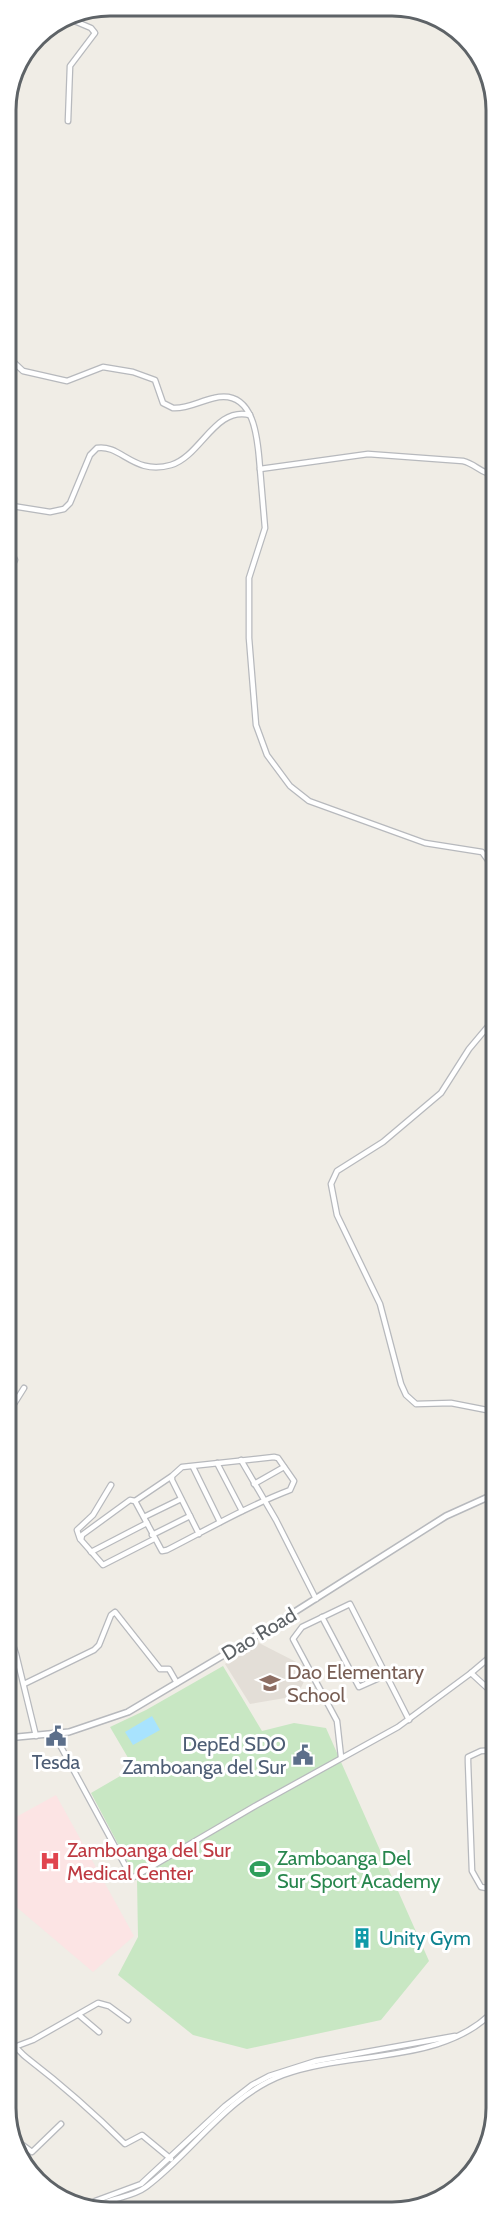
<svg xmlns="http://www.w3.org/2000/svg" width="503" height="2218" viewBox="0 0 503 2218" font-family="Cabin,sans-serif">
	<rect width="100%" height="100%" fill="#f0ede6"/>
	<polygon fill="#e3ded7" points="259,1643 310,1669 297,1696 250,1704 225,1664"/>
	<polygon fill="#fce4e4" points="56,1795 134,1936 93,1972 7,1899 7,1822"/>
	<polygon fill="#c8e7c3" points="223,1666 262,1731 294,1723 326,1728 429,1961 381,2020 247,2049 193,2035 118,1975 138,1937 137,1880 91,1793 134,1768 110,1727 146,1710"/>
	<polygon fill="#a8e3fe" points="152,1716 160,1730 133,1745 125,1732"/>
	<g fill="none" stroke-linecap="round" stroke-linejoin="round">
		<g stroke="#b7b9bd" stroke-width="7">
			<g id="minor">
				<polyline points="65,17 91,28 95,33 70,66 68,121"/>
				<path d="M 6,355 L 23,371 L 67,381 L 103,367 L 133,372 L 155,380 L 163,403 L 173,408 C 187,409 200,401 214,398 C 255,388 258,440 260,469 L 368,454 L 463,461 C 476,464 482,475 496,474"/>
				<polyline points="260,469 265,528 249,578 249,638 256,725 267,755 290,786 309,801 425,843 482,852 490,863 496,889"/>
				<path d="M 6,505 L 50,512 L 64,509 L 70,503 L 90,455 L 97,448 C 121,444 134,476 171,465 C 201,456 215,406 250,415"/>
				<polyline points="6,541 15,560 6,578"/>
				<polyline points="496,986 490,1024 469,1049 441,1093 383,1142 337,1171 331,1184 337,1215 380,1304 401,1384 406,1395 416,1404 451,1403 497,1412"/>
				<polyline points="7,1415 24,1388"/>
				<polyline points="241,1460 276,1520 316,1599"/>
				<polyline points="217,1463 242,1511"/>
				<polyline points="193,1467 220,1522"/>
				<path d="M 172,1476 L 135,1501 L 162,1551 L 167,1550 C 208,1529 248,1506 290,1490 L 294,1481 L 278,1458 L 274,1457 L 182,1467 L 172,1476 L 172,1480 L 199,1534"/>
				<polyline points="254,1484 284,1467"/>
				<polyline points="135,1501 130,1500 82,1535 81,1540 103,1565 154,1539"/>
				<polyline points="144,1517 181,1499"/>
				<polyline points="152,1535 190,1516"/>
				<polyline points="80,1539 77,1530 93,1515 111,1485"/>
				<polyline points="91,1552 147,1523"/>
				<polyline points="322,1617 359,1687 386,1675"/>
				<polyline points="7,1627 16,1654 36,1736"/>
				<polyline points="471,1673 497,1697"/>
				<polyline points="24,1684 94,1650 99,1645 111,1615 115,1612 160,1669 169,1669 177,1683"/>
				<polyline points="54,1734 132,1878 255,1806 398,1727 471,1673 497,1651"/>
				<polyline points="497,1750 481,1751 468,1757 468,1762 472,1871 481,1887 497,1890"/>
				<polyline points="341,1757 337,1721 293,1639 302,1627 350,1604 409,1720"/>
				<polyline points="79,2015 99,2032"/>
				<path d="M 7,2041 C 16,2045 19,2052 27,2058 C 62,2085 94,2113 125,2144 L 142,2135 L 171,2159"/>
				<polyline points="17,2046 33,2040 98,2003 109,2006 128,2020"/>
				<polyline points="16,2140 32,2152 61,2124"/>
				<polyline points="86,2208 95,2201 141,2184 225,2106 252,2085 269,2076 316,2061 455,2036"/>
				<path d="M 92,2210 C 107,2197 130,2199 146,2187 C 193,2152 227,2096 283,2075 C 350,2050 448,2065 497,2007"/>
			</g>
		</g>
		<g stroke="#b7b9bd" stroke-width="8">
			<polyline id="tertiary" points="7,1738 69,1732 128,1712 274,1625 446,1516 497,1493"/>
		</g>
		<use href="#minor" stroke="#fff" stroke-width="4.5"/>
		<use href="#tertiary" stroke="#fff" stroke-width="5"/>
	</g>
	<defs>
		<g id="school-bare" transform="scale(1.62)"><path d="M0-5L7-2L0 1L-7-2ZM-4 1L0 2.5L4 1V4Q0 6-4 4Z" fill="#8d6e63" stroke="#fff" stroke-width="2.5" paint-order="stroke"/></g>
		<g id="civic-bare" transform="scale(1.62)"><path d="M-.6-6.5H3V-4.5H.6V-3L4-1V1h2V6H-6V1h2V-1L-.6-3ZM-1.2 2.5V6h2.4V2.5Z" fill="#5c6f8a" stroke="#fff" stroke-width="2.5" paint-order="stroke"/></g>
		<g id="hospital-bare" transform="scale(1.62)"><path d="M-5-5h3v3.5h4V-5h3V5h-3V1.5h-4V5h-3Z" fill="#e0444e" stroke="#fff" stroke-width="2.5" paint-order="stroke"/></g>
		<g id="stadium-bare" transform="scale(1.62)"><path d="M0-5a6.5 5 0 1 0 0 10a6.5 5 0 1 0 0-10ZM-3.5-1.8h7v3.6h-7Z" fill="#2e9e5b" stroke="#fff" stroke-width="2.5" paint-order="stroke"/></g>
		<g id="building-bare" transform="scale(1.62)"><path d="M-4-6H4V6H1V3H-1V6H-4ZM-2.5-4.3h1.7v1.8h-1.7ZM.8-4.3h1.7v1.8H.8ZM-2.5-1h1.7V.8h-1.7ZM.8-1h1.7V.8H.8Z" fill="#0f9aa8" stroke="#fff" stroke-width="2.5" paint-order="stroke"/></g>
	</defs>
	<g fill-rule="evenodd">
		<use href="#school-bare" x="270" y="1683"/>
		<use href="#civic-bare" x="56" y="1736"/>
		<use href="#civic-bare" x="303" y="1755"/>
		<use href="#hospital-bare" x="50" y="1861"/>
		<use href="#stadium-bare" x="260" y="1869"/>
		<use href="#building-bare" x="362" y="1938"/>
	</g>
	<g text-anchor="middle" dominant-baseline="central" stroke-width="6" stroke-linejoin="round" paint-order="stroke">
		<g font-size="20" fill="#5e6367" stroke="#fff">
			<text transform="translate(259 1634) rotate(-31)">Dao Road</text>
		</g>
		<g font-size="20" fill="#785e54" stroke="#fff" text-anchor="start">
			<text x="287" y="1672">Dao Elementary<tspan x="287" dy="23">School</tspan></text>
		</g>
		<g font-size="20" fill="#4e5e75" stroke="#fff" text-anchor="end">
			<text x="286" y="1744">DepEd SDO<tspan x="286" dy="23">Zamboanga del Sur</tspan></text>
			<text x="56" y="1762" text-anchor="middle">Tesda</text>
		</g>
		<g font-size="20" fill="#be3a42" stroke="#fff" text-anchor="start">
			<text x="67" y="1850">Zamboanga del Sur<tspan x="67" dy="23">Medical Center</tspan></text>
		</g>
		<g font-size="20" fill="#27864d" stroke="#fff" text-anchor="start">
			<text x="277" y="1858">Zamboanga Del<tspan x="277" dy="23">Sur Sport Academy</tspan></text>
		</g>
		<g font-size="20" fill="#0d838f" stroke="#fff" text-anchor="start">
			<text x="379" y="1938">Unity Gym</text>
		</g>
	</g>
	<path d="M0 0H503V2218H0ZM110 16H392A94 94 0 0 1 486 110V2108A94 94 0 0 1 392 2202H110A94 94 0 0 1 16 2108V110A94 94 0 0 1 110 16Z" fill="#fff" fill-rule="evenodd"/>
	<path fill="none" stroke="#5e6367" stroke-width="3" d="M110 16H392A94 94 0 0 1 486 110V2108A94 94 0 0 1 392 2202H110A94 94 0 0 1 16 2108V110A94 94 0 0 1 110 16Z"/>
</svg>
